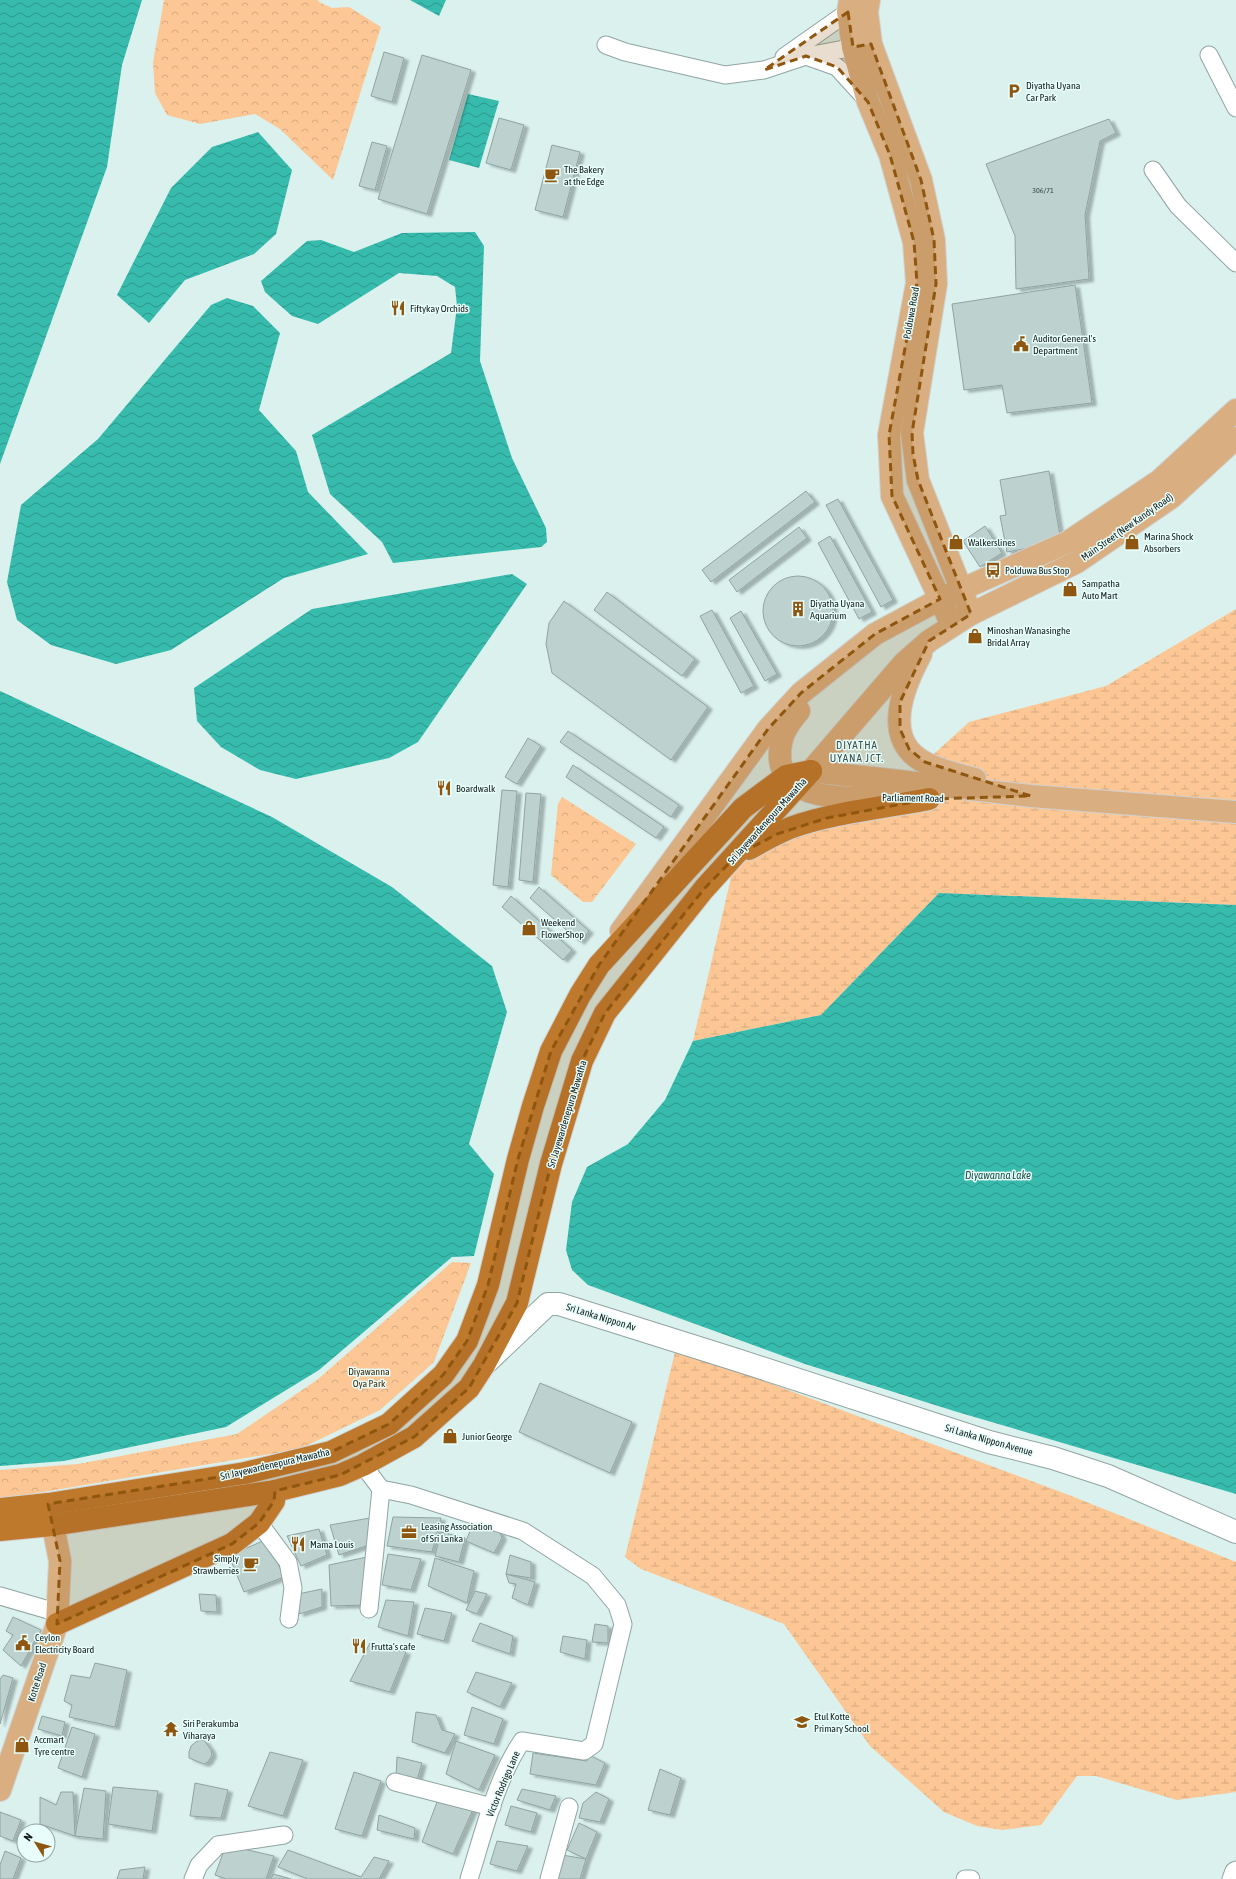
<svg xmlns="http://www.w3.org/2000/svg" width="1236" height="1879" viewBox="0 0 1236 1879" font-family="'Asap Condensed',sans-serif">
	<defs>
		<pattern id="wetland-marsh" width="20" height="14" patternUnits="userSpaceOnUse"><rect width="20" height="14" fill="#fcc795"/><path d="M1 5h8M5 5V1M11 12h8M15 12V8" fill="none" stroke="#d7aa80"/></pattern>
		<pattern id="park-crowns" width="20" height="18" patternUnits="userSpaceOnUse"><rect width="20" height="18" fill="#fcc795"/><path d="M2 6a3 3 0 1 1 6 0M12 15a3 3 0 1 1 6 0" fill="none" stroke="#d7aa80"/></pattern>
		<pattern id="water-waves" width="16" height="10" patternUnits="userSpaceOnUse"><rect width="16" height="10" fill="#37bbad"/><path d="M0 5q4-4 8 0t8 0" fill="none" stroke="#2d978c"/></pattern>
		<filter id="shadow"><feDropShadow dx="4.5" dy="2.5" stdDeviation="1" flood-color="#0004"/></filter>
	</defs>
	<rect width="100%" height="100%" fill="#daf1ed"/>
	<g fill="url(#wetland-marsh)">
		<polygon points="1236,609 1236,905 939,893 821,1015 693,1041 736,856 777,834 929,799 1029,796 925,762 969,722 1106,686"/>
		<polygon points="676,1348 1069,1495 1236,1562 1236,1792 1177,1800 1096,1776 1077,1776 1041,1825 1002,1830 977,1826 944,1812 870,1746 784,1624 641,1569 625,1557"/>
	</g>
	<g fill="url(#park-crowns)">
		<polygon points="164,0 318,0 319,2 332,8 349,7 381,27 333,180 280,129 255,114 200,124 167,115 155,93 153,62"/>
		<polygon points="562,797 636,844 592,902 583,902 551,875 558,804"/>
		<polygon points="452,1262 471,1263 434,1362 380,1410 300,1449 19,1496 0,1498 0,1470 78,1464 237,1434 317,1380"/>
	</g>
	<g fill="url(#water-waves)">
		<polygon points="0,0 142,0 122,65 107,167 0,464"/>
		<polygon points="410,0 446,0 439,16"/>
		<polygon points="468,94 499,101 479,168 449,160"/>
		<polygon points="258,132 292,170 276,234 254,254 185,280 149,323 117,295 171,188 212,147"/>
		<polygon points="475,232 484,246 480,361 512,458 546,528 547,542 541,547 393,563 382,542 330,494 312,435 451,353 457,306 455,287 437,276 399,273 318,324 292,316 265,292 261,281 307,241 321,240 354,252 402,233"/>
		<polygon points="227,298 253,306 280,333 259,410 296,451 308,492 368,554 284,578 171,650 116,664 51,645 17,620 7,582 21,505 98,439 211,305"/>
		<polygon points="512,574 527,584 418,742 389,758 296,779 260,770 221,747 197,721 194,688 312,609"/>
		<polygon points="0,691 272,817 392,887 492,966 507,1012 469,1144 494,1174 474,1256 452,1257 319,1370 226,1427 64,1461 0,1466"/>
		<polygon points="939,893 1236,905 1236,1494 954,1411 805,1364 588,1285 572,1270 566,1250 572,1202 587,1167 628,1144 665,1100 693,1041 821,1015"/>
	</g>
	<g fill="#bdd2cf" stroke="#8fa4a0" filter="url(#shadow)">
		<polygon points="384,52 404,58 392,102 371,96"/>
		<polygon points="422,55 471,70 427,214 378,199"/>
		<polygon points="499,118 524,125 511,170 486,163"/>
		<polygon points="1109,119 1116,133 1100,141 1085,215 1089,279 1016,289 1015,236 986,164"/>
		<polygon points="372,142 387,146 375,190 359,186"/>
		<polygon points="552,145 580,152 563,217 535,210"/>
		<polygon points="1075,285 1092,403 1007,413 1002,385 964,390 952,304"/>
		<polygon points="1049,471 1061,542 1007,552 1000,516 1006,515 1000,480"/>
		<polygon points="806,491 815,502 711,582 702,570"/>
		<polygon points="838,499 893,600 881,607 826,505"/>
		<polygon points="985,526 1002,553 980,567 963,541"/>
		<polygon points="799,527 807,538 737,592 729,580"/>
		<polygon points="830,536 872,612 859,619 818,543"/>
		<circle cx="798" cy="611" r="35"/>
		<polygon points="607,592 695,659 682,676 594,610"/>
		<polygon points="564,601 708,707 671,760 552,673 546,644 549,623"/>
		<polygon points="712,610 754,686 741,693 700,616"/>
		<polygon points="741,611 777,674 765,681 730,618"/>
		<polygon points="568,731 679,805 671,817 560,742"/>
		<polygon points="528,738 541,746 517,784 505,777"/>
		<polygon points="573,765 664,827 656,838 566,777"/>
		<polygon points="502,790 517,791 508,887 493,885"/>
		<polygon points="526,793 541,794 533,882 519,880"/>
		<polygon points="539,887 589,931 580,942 530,898"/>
		<polygon points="511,896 572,950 563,960 502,907"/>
		<polygon points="540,1383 632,1422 610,1473 519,1432"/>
		<polygon points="393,1517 441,1518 432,1552 387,1546"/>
		<polygon points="370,1518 372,1544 339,1555 330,1525"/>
		<polygon points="481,1522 498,1528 502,1538 494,1553 466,1541 472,1526"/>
		<polygon points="319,1529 327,1555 301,1566 287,1536"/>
		<polygon points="441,1532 465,1538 459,1562 435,1556"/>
		<polygon points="267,1539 284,1577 244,1592 229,1556"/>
		<polygon points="388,1554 421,1559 411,1590 382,1585"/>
		<polygon points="510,1555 531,1562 531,1578 506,1574"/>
		<polygon points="367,1557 364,1605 331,1606 329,1565"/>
		<polygon points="435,1558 474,1571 467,1603 428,1586"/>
		<polygon points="506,1574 535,1582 528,1605 512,1598 516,1584 509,1583"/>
		<polygon points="322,1589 322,1607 299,1614 298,1594"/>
		<polygon points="475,1591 487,1594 477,1614 466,1610"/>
		<polygon points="199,1594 216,1595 217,1612 201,1611"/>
		<polygon points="386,1600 414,1602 408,1636 378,1627"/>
		<polygon points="425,1608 452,1613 444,1641 417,1634"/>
		<polygon points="13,1617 41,1630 21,1666 3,1650 13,1635 6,1631"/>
		<polygon points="480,1623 513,1636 510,1654 472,1641"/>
		<polygon points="595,1624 608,1626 608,1643 592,1642"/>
		<polygon points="563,1636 587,1640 585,1659 560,1652"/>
		<polygon points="370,1643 406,1652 390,1692 350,1681"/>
		<polygon points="95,1663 127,1670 115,1727 69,1717 72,1705 64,1701 71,1675 90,1678"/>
		<polygon points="476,1672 512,1683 500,1707 467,1692"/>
		<polygon points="3,1675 13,1678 0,1724 0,1679"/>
		<polygon points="472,1707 503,1719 494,1744 464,1735"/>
		<polygon points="416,1712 436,1715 442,1730 455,1734 445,1753 412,1742"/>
		<polygon points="42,1716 65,1722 62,1736 38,1729"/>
		<polygon points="72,1727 95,1734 82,1777 58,1768"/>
		<polygon points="204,1740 211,1750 212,1755 208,1762 204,1764 189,1758 189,1752 191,1746 197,1741"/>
		<polygon points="456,1741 495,1755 479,1790 446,1774"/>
		<polygon points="270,1752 303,1760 283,1816 248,1806"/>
		<polygon points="533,1753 587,1761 589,1755 605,1763 596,1785 530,1774"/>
		<polygon points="397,1757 422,1763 417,1780 396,1776"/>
		<polygon points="660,1769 681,1778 670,1815 648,1810"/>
		<polygon points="354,1772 381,1781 362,1836 335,1829"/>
		<polygon points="195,1783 228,1790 221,1818 190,1816"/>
		<polygon points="113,1787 158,1791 152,1831 108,1824"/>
		<polygon points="84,1788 106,1791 103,1839 75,1836"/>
		<polygon points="522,1789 556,1796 550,1810 517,1800"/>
		<polygon points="61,1792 73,1792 75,1836 40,1824 40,1797 56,1805"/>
		<polygon points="596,1792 609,1799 600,1822 579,1818 583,1803"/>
		<polygon points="440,1794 475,1805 453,1854 422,1842"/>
		<polygon points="511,1806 537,1813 531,1832 505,1825"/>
		<polygon points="0,1812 21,1820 13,1841 0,1836"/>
		<polygon points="379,1815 415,1828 414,1839 377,1830"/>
		<polygon points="579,1823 597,1832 586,1859 567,1850"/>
		<polygon points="497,1841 528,1846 517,1871 490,1864"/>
		<polygon points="226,1845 274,1856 266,1879 226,1879 215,1875"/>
		<polygon points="288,1850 361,1877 374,1857 389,1861 379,1879 308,1879 278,1867"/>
		<polygon points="5,1851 21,1858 13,1879 0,1879 0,1865"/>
		<polygon points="562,1855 586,1859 580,1879 557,1879"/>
		<polygon points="145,1867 143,1879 117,1879 120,1870"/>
		<polygon points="273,1874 291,1879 271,1879"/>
	</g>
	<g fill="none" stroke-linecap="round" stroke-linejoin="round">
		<g stroke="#90a5a2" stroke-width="19">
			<g id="street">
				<polyline points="606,45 625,52 725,75 764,70 806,56 837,67 867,100"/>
				<polyline points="1209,55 1236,108"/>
				<polyline points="807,56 865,45"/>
				<polyline points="784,57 848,12"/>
				<polyline points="1153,170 1178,206 1236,263"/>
				<path d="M 363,1465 L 381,1489 L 411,1495 L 523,1531 L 593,1576 L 617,1605 L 623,1624 L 594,1744 L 584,1751 L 522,1741 C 496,1779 483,1835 469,1879"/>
				<polyline points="259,1523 288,1562 293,1588 289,1619"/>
				<polyline points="0,1596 59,1613"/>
				<polyline points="369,1609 381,1489"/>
				<polyline points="395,1782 492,1807"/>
				<polyline points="193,1879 199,1865 218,1845 284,1835"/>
				<polyline points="549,1879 569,1807"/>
				<polyline points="965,1879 971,1879"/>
				<polyline points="1231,1879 1234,1871 1236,1870"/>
			</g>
		</g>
		<g stroke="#90a5a2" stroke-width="24">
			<polyline id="secondary" points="488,1361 548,1304 559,1304 737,1360 989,1442 1053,1458 1108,1476 1236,1532"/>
		</g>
		<g stroke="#d0d1d1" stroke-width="24">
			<g id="primary">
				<polyline points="850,0 848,12 853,47 868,102 890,155 914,242 917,283 889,435 892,496 952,625"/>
				<polyline points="869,0 867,12 871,44 921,180 934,240 936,284 912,433 918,480 971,614"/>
				<path d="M 921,654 C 907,680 887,723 909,750 C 924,768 954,773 975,779"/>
				<path d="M 799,711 C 786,726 779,738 780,758 C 783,807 867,797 902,798"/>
				<polyline points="811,771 904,663 929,641 971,614 1077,562 1172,497 1236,438"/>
				<polyline points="811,771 1031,796 1236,812"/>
				<polyline points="621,931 768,729 801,693 875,634 940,599 1068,542 1159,481 1236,410"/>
				<polyline points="0,1790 57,1624 60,1561 49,1506"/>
			</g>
		</g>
		<g stroke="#d0d1d1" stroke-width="24">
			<g id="highway">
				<path d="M 749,849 C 763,841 776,834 790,828 C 834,812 884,808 929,799"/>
				<polyline points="0,1509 48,1504 245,1473 331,1452 389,1424 443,1375 467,1341 488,1285 518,1159 533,1106 551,1051 580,995 599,965 743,808 786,776 811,771"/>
				<polyline points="0,1530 52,1525 275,1491 340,1475 363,1465 414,1437 469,1388 484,1365 517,1303 551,1164 582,1061 605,1013 704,889 811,771"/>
				<polyline points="57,1624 232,1544 259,1523 274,1501 275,1491"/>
			</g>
		</g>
		<use href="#street" stroke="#fff" stroke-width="17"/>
		<use href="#secondary" stroke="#fff" stroke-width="22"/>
		<use href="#primary" stroke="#d9af81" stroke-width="22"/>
		<use href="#highway" stroke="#bf792d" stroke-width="22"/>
	</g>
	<path fill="#8f5610" fill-opacity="0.2" stroke="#8f5610" stroke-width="3" stroke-dasharray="8 5" stroke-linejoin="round" d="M 848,12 L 853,47 L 871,44 L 921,180 L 934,240 L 936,284 L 912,433 L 913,454 L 918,480 L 971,614 L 929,641 L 900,702 L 900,729 L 909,749 L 925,762 L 1031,796 L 929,799 L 827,818 L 777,834 L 736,856 L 704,889 L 605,1013 L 582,1061 L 551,1164 L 517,1303 L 469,1388 L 414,1437 L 340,1475 L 275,1491 L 274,1501 L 259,1523 L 232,1544 L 57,1624 L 60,1561 L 48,1504 L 245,1473 L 331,1452 L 389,1424 L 443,1375 L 467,1341 L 488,1285 L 518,1159 L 551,1051 L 599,965 L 768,729 L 801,693 L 875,634 L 940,599 L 892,496 L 889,435 L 917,283 L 914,242 L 890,155 L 868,102 L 837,67 L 806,56 L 764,70 Z"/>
	<defs>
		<g id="parking-bare" transform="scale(1.2)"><path d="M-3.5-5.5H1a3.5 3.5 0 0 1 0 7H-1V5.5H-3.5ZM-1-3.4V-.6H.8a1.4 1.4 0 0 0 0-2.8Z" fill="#8f5610" stroke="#e8fefa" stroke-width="2.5" paint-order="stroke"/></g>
		<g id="cafe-bare" transform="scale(1.2)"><path d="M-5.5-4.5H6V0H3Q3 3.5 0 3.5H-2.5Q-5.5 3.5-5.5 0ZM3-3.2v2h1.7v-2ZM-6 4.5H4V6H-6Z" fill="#8f5610" stroke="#e8fefa" stroke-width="2.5" paint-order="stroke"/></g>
		<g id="restaurant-bare" transform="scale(1.2)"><path d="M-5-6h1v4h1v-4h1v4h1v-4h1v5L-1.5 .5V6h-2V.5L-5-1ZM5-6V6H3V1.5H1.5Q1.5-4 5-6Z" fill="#8f5610" stroke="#e8fefa" stroke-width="2.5" paint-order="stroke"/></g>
		<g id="civic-bare" transform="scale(1.2)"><path d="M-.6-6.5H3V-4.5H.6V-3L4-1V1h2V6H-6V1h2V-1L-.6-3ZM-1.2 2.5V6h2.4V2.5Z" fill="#8f5610" stroke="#e8fefa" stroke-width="2.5" paint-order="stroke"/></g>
		<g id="shop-bare" transform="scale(1.2)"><path d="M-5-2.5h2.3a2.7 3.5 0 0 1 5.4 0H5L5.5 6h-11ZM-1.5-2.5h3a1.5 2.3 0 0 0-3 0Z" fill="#8f5610" stroke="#e8fefa" stroke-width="2.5" paint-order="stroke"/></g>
		<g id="bus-bare" transform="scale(1.2)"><path d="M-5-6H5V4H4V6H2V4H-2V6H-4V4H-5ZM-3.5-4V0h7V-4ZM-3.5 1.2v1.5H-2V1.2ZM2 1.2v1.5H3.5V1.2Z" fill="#8f5610" stroke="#e8fefa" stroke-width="2.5" paint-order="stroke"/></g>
		<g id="building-bare" transform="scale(1.2)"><path d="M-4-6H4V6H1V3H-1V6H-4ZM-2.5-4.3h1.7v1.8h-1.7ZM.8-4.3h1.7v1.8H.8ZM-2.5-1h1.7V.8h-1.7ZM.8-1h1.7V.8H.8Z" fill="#8f5610" stroke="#e8fefa" stroke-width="2.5" paint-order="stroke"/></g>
		<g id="office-bare" transform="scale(1.2)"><path d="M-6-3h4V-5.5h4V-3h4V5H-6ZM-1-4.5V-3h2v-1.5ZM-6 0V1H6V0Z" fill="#8f5610" stroke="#e8fefa" stroke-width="2.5" paint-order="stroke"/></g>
		<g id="school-bare" transform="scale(1.2)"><path d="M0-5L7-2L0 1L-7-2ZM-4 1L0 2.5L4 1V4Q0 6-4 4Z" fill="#8f5610" stroke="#e8fefa" stroke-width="2.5" paint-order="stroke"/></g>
		<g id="temple-bare" transform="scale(1.2)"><path d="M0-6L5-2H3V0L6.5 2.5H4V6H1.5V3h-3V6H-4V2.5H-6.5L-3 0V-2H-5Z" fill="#8f5610" stroke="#e8fefa" stroke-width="2.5" paint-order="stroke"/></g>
	</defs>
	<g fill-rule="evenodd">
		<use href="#parking-bare" x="1014" y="91"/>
		<use href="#cafe-bare" x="552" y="175"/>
		<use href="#restaurant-bare" x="398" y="308"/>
		<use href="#civic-bare" x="1021" y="344"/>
		<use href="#shop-bare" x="956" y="542"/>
		<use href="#shop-bare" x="1132" y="542"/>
		<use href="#bus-bare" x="993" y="570"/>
		<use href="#shop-bare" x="1070" y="589"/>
		<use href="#building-bare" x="798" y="609"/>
		<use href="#shop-bare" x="975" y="636"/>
		<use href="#restaurant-bare" x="444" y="788"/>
		<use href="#shop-bare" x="529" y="928"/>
		<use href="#shop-bare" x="450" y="1436"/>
		<use href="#office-bare" x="409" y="1532"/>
		<use href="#restaurant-bare" x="298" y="1544"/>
		<use href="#cafe-bare" x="251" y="1564"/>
		<use href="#civic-bare" x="23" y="1643"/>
		<use href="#restaurant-bare" x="359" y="1646"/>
		<use href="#school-bare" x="802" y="1722"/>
		<use href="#temple-bare" x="171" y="1729"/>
		<use href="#shop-bare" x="22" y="1745"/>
	</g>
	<g text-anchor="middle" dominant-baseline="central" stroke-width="3" stroke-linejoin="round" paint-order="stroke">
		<g font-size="8" fill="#3e4947">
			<text x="1043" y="190">306/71</text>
		</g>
		<g font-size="10" fill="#131b1a" stroke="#e8fefa" text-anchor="start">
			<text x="1026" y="85">Diyatha Uyana<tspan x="1026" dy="12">Car Park</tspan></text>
			<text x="564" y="169">The Bakery<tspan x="564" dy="12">at the Edge</tspan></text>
			<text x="410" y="308">Fiftykay Orchids</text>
			<text x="1033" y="338">Auditor General's<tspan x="1033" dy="12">Department</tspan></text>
			<text x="1144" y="536">Marina Shock<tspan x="1144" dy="12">Absorbers</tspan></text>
			<text x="968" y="542">Walkerslines</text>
			<text x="1005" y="570">Polduwa Bus Stop</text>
			<text x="1082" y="583">Sampatha<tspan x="1082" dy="12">Auto Mart</tspan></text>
			<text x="810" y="603">Diyatha Uyana<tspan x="810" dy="12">Aquarium</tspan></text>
			<text x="987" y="630">Minoshan Wanasinghe<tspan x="987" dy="12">Bridal Array</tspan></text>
			<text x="456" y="788">Boardwalk</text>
			<text x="541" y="922">Weekend<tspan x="541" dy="12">FlowerShop</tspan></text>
			<text x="462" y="1436">Junior George</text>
			<text x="421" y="1526">Leasing Association<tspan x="421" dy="12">of Sri Lanka</tspan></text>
			<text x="310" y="1544">Mama Louis</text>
			<text x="239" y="1558" text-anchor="end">Simply<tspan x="239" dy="12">Strawberries</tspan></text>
			<text x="35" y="1637">Ceylon<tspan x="35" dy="12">Electricity Board</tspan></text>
			<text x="371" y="1646">Frutta’s cafe</text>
			<text x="814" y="1716">Etul Kotte<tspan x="814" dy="12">Primary School</tspan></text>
			<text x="183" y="1723">Siri Perakumba<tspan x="183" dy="12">Viharaya</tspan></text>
			<text x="34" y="1739">Accmart<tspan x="34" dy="12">Tyre centre</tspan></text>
		</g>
		<g font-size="10" fill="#131b1a" stroke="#e8fefa">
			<text transform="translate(911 313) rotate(-80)">Polduwa Road</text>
			<text transform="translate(1127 527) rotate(-35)">Main Street (New Kandy Road)</text>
			<text transform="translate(913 798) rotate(1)">Parliament Road</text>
			<text transform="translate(767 821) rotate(-48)">Sri Jayewardenepura Mawatha</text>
			<text transform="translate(567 1114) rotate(-73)">Sri Jayewardenepura Mawatha</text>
			<text transform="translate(601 1317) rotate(17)">Sri Lanka Nippon Av</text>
			<text transform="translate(989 1440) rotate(16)">Sri Lanka Nippon Avenue</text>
			<text transform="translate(275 1464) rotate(-13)">Sri Jayewardenepura Mawatha</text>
			<text transform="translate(37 1682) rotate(-72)">Kotte Road</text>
			<text transform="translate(503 1784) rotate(-67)">Victor Rodrigo Lane</text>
		</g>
		<g font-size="10" fill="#42270b" stroke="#e8fefa">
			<text x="369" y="1371">Diyawanna<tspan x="369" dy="12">Oya Park</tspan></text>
		</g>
		<g font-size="11" letter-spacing="1" fill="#3b4e4b" stroke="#e8fefa">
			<text x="857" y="745">DIYATHA<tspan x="857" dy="13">UYANA JCT.</tspan></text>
		</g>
		<g font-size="11" font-style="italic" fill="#184e48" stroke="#e8fefa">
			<text x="998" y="1175">Diyawanna Lake</text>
		</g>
	</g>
	<g transform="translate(36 1843) rotate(307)"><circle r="19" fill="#e8fefa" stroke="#93a3a0"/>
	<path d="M0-3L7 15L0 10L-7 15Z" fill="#8f5610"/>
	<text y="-6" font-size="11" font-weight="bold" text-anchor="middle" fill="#131b1a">N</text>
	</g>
</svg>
